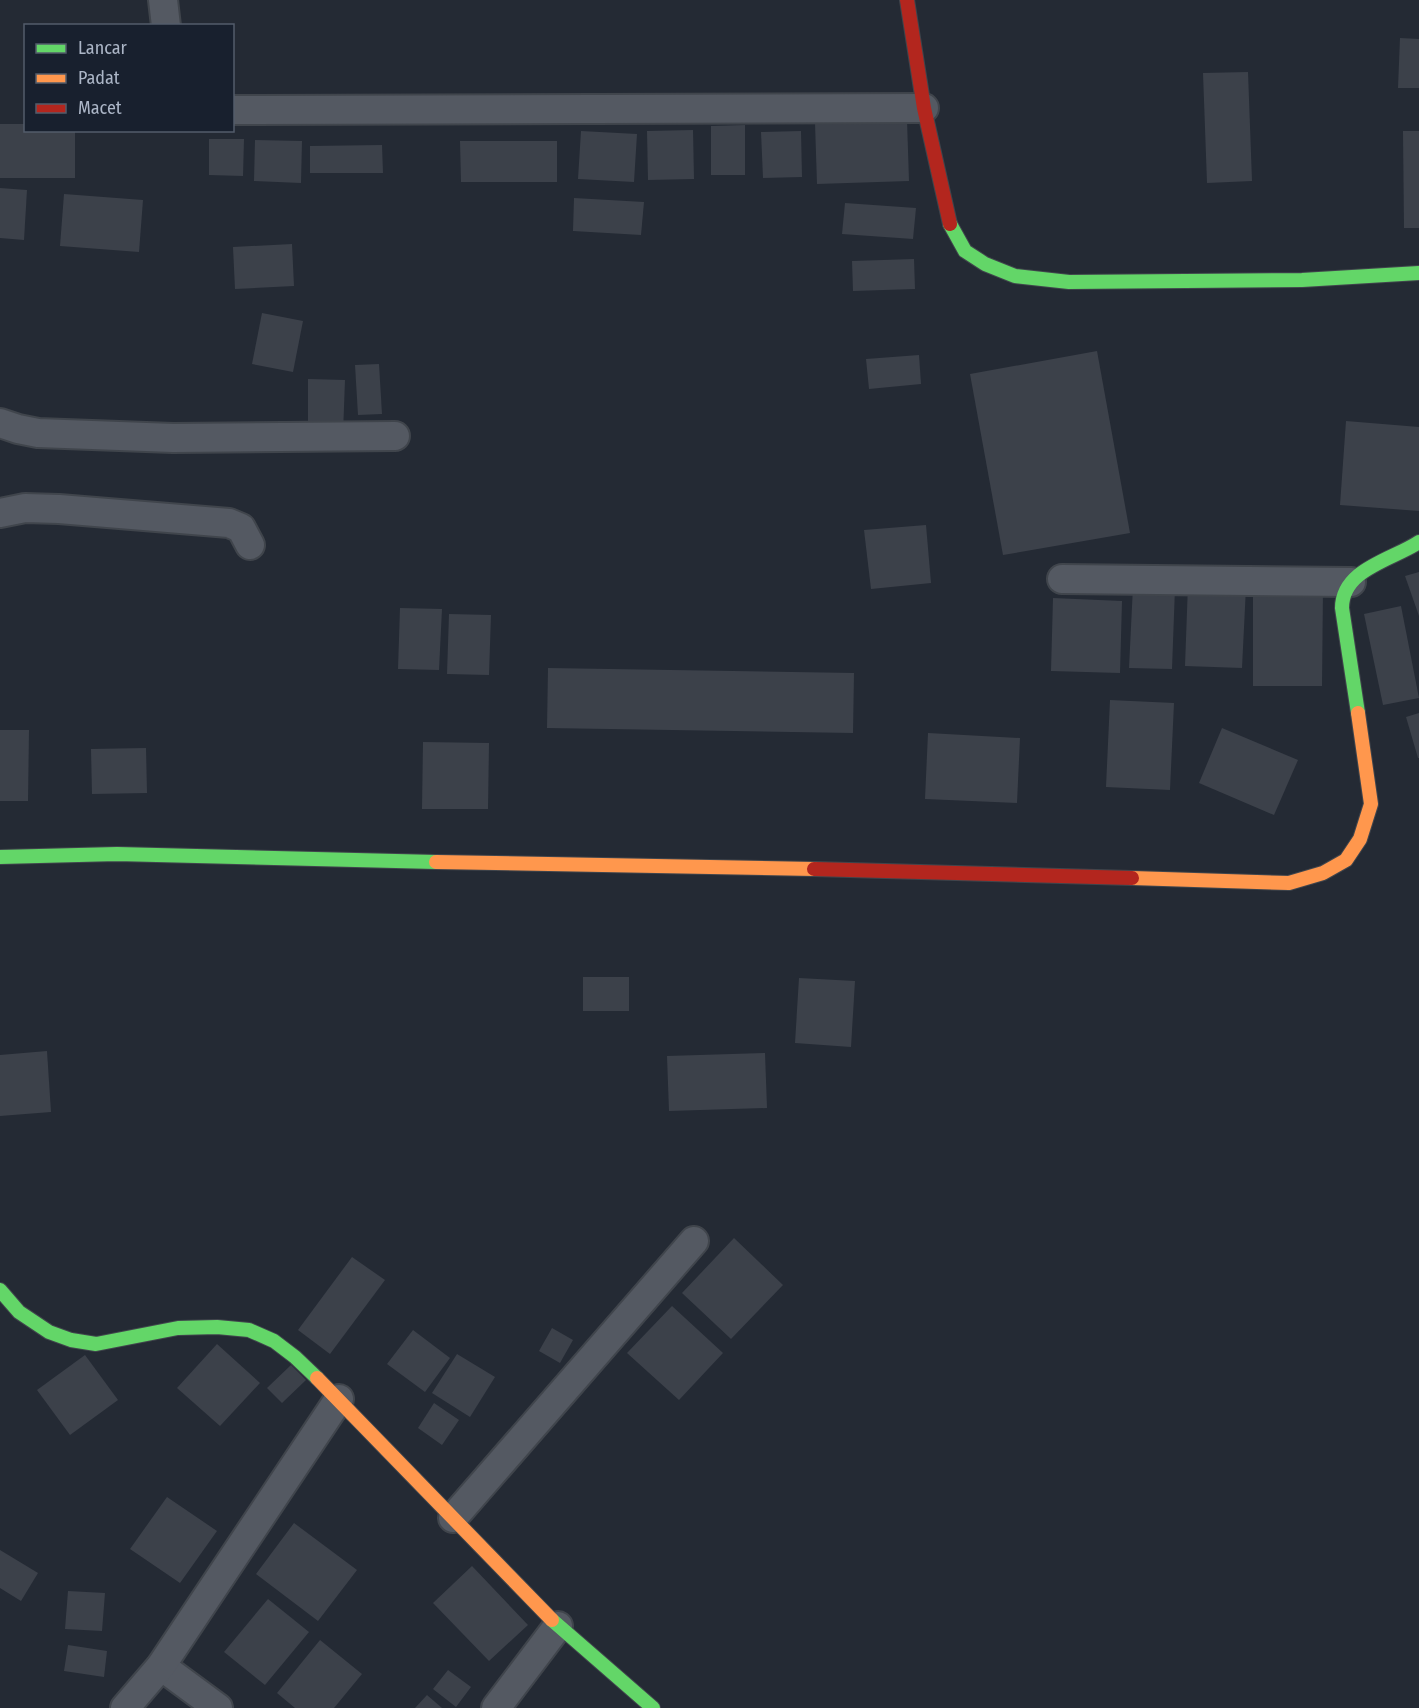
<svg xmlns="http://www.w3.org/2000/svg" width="1419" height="1708" viewBox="0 0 1419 1708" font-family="'Fira Sans Condensed',sans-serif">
	<rect width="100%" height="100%" fill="#242a34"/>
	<g fill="#3c414a">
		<polygon points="1400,38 1419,39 1419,88 1398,88"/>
		<polygon points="1248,72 1252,181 1207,183 1203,73"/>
		<polygon points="907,120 909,181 817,184 815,123"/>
		<polygon points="0,124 26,124 26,130 75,130 75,178 0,178"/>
		<polygon points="745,125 745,175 711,175 711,126"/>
		<polygon points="693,130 694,179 648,180 647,131"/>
		<polygon points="581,131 637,134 634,182 578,179"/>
		<polygon points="801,131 802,177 763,178 761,132"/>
		<polygon points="1403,131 1419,131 1419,228 1404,228"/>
		<polygon points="209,139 244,139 243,176 209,175"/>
		<polygon points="255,140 302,141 301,183 254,181"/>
		<polygon points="460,141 557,141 557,182 461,182"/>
		<polygon points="382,145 383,173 310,173 310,146"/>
		<polygon points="0,188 27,190 24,240 0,238"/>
		<polygon points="64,194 143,200 139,252 60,246"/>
		<polygon points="574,198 644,202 641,235 573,231"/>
		<polygon points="845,203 916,208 913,239 842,234"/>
		<polygon points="292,244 294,286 235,289 233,247"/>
		<polygon points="914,259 915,289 853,291 852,261"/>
		<polygon points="262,313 303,321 293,372 252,364"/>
		<polygon points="1097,351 1130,533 1003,555 970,374"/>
		<polygon points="919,355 921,384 869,389 866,359"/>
		<polygon points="379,364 382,414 358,415 355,365"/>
		<polygon points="308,379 345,380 343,434 308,433"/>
		<polygon points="1346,421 1419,427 1419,511 1340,505"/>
		<polygon points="926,525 931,583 871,589 864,530"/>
		<polygon points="1419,572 1419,616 1405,576"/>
		<polygon points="1188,584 1246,587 1242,668 1185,666"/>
		<polygon points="1133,586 1175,588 1172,669 1129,668"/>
		<polygon points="1253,588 1323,588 1322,686 1253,686"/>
		<polygon points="1053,598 1122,601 1120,673 1051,671"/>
		<polygon points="1401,606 1419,698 1383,705 1364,614"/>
		<polygon points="400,608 442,609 439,670 398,669"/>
		<polygon points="449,614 491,615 489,675 447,674"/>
		<polygon points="548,668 854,673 853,733 547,728"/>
		<polygon points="1110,700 1174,703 1170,790 1106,787"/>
		<polygon points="1419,713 1419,758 1418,758 1406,717"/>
		<polygon points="1222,728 1298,760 1274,815 1199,783"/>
		<polygon points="0,730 29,730 28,801 0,801"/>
		<polygon points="928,733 1020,738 1017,803 925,799"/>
		<polygon points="423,742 489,743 488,809 422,809"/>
		<polygon points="146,748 147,793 92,794 91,749"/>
		<rect x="583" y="977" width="46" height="34"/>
		<polygon points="799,978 855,981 851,1047 795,1043"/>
		<polygon points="47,1051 51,1112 0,1116 0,1055"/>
		<polygon points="765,1053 767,1108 669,1111 667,1056"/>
		<polygon points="734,1238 783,1285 731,1339 682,1293"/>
		<polygon points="352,1257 385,1280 330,1354 298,1330"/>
		<polygon points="672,1306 723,1353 679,1400 627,1353"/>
		<polygon points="552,1328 573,1340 560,1363 539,1351"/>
		<polygon points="413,1330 450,1358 425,1392 387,1364"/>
		<polygon points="217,1344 260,1383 220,1426 177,1388"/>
		<polygon points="457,1354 495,1377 470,1417 432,1393"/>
		<polygon points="85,1355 118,1400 70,1435 37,1390"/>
		<polygon points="291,1365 306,1380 282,1403 267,1388"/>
		<polygon points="434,1403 459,1420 442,1445 418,1428"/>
		<polygon points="167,1497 217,1531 180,1583 130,1549"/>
		<polygon points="294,1523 357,1570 318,1621 256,1574"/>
		<polygon points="0,1550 38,1573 21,1601 0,1588"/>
		<polygon points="472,1566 528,1625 489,1661 433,1603"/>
		<polygon points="68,1591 105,1593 102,1631 65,1629"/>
		<polygon points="268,1599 309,1632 265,1685 224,1652"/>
		<polygon points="320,1640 362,1674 334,1708 295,1708 277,1693"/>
		<polygon points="68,1645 107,1651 104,1677 64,1671"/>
		<polygon points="448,1670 471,1687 456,1707 433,1689"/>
		<polygon points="427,1695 442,1708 415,1708"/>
	</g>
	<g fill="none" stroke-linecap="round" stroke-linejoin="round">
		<g stroke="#40454c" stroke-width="32">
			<g id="street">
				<polyline points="163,0 166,26"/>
				<polyline points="232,110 924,108"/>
				<polyline points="0,423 18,429 38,433 173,438 395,436"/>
				<polyline points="0,513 25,508 59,509 229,523 241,528 250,545"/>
				<polyline points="1062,579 1351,582"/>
				<polyline points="453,1518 694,1241"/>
				<polyline points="161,1666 218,1708"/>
				<polyline points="125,1708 161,1666 339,1399"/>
				<polyline points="496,1708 558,1626"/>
			</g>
		</g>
		<g stroke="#40454c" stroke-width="16">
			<g id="fast">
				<polyline points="950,224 965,251 985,264 1015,276 1069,282 1302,280 1419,273"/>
				<path d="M 1358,713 L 1342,608 C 1342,569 1392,560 1419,542"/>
				<polyline points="0,857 117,854 436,862"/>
				<polyline points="0,1290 19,1312 49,1332 71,1340 96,1344 178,1328 217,1327 249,1330 274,1341 295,1357 317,1378"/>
				<polyline points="552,1620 653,1708"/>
			</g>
		</g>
		<g stroke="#40454c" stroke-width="16">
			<g id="slow">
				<polyline points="436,862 814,869"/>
				<polyline points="1132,878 1289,883 1323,873 1346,860 1360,839 1371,804 1358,713"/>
				<polyline points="317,1378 552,1620"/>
			</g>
		</g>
		<g stroke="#40454c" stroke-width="16">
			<g id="jam">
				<polyline points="907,0 924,108 950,224"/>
				<polyline points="814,869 1132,878"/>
			</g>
		</g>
		<use href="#street" stroke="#545962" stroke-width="28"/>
		<use href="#fast" stroke="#63d668" stroke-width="14"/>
		<use href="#slow" stroke="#ff974d" stroke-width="14"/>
		<use href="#jam" stroke="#b3261e" stroke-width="14"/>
	</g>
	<rect x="24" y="24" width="210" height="108" fill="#18202e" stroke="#535c6b" stroke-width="1.5"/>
	<rect x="36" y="44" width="30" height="9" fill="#63d668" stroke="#535c6b" stroke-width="1.5"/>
	<text x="78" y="54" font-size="18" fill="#acb6c7">Lancar</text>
	<rect x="36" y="74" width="30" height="9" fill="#ff974d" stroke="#535c6b" stroke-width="1.5"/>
	<text x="78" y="84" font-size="18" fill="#acb6c7">Padat</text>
	<rect x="36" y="104" width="30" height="9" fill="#b3261e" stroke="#535c6b" stroke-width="1.5"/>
	<text x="78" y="114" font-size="18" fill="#acb6c7">Macet</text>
</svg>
